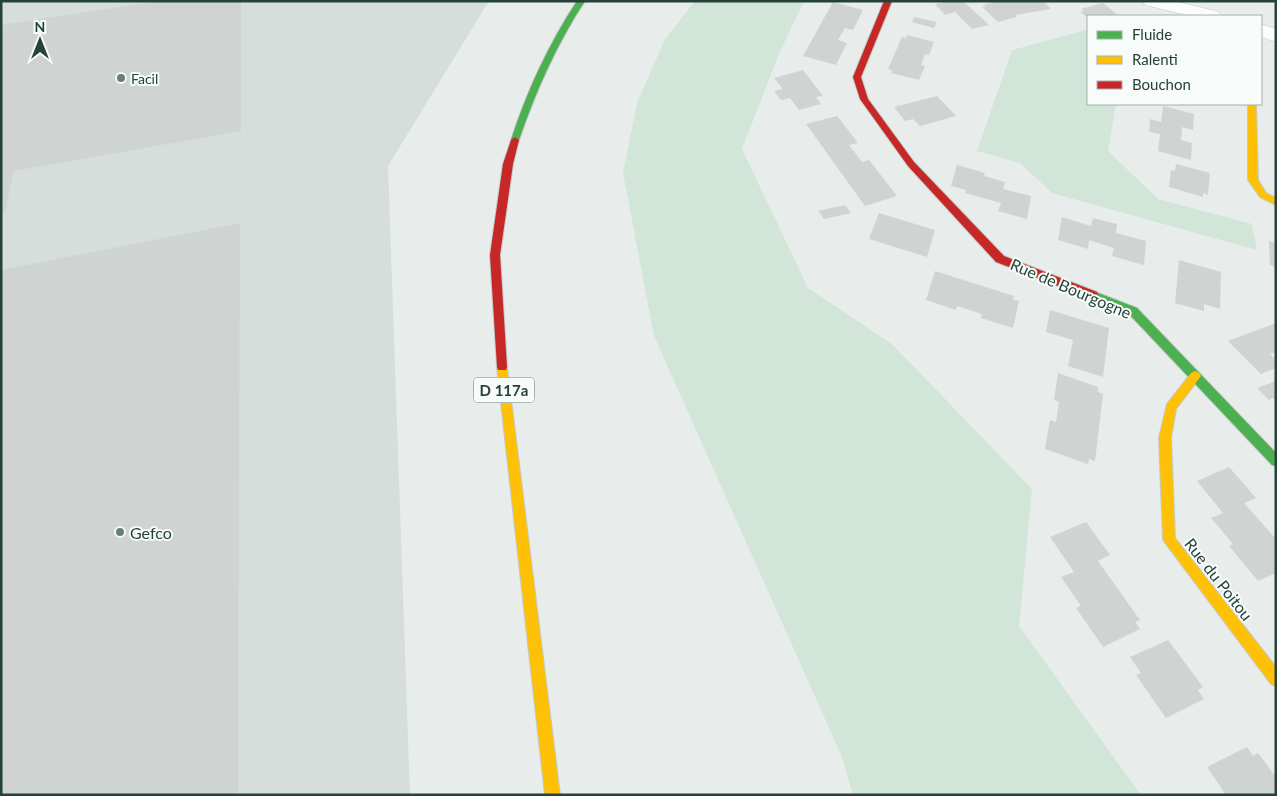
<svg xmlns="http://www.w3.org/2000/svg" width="1277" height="796" viewBox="0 0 1277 796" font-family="Lato,sans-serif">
	<rect width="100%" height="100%" fill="#e8edeb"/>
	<polygon fill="#d6dedb" points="1,1 489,1 388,166 410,795 1,795"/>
	<g fill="#d1e6d8">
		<polygon points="695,1 804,1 779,54 742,149 808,288 893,345 1032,489 1019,626 1141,795 853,795 842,757 654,336 623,173 637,103 665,39"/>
		<polygon points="1086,30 1088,31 1088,104 1116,104 1108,151 1158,199 1252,224 1257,250 1052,193 1020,163 977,151 1012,50"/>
	</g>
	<g fill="#cfd4d2">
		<polygon points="158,1 241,1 241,131 14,171 5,211 1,212 1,25"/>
		<polygon points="947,1 963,1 989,25 972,29 955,12 945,15 935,4"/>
		<polygon points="997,1 1043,1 1051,9 1015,15 1017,17 998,22 982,7 986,7 983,5"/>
		<polygon points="833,2 863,10 853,30 845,28 838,40 847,43 836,65 803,56"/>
		<polygon points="1103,3 1119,16 1088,16 1088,18 1080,12 1084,11 1081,9"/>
		<polygon points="914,17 937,22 934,28 912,22"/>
		<polygon points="907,35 934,42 929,55 925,54 921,65 925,66 919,80 891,73 892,70 888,69 902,37 906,38"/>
		<polygon points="803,70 823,96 816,97 821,104 799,110 790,98 781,100 774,91 783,89 774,78"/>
		<polygon points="937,96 956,116 920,126 913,119 905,121 894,107"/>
		<polygon points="1163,106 1194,114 1193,130 1182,127 1181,140 1192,143 1191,160 1158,151 1160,134 1149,132 1150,119 1161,122"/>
		<polygon points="837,116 858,143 849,145 862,162 869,160 897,196 865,206 806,124"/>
		<polygon points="1176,164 1210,173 1208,195 1203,193 1203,197 1169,187 1171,170 1175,171"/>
		<polygon points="957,165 985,173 984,176 1005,182 1003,189 1031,196 1027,219 998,211 1001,203 965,193 966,190 951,186"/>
		<polygon points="845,205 851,213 824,219 818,211"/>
		<polygon points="879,213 935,230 927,257 869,239"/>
		<polygon points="1062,217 1091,226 1093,218 1117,224 1116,233 1146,241 1144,265 1112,256 1114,248 1089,240 1088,249 1058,240"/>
		<polygon points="240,223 238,795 1,795 1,270"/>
		<polygon points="1269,241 1276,243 1276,267 1270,265"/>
		<polygon points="1179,260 1221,272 1220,309 1204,304 1204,311 1175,303"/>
		<polygon points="935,271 1014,296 1013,300 1019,301 1013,328 981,318 982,314 957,306 956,310 926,300"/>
		<polygon points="1050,310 1109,328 1103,377 1068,366 1073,340 1046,332"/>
		<polygon points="1276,323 1276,352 1270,354 1276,360 1276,368 1261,374 1228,341"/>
		<polygon points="1058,373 1098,387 1098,392 1103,394 1095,461 1089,459 1088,464 1045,449 1050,420 1056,422 1059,402 1054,400"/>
		<polygon points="1276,381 1276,402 1273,398 1269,400 1257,388"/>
		<polygon points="1229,467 1256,498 1244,503 1276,539 1276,573 1258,581 1229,546 1233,544 1211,518 1223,513 1197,481"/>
		<polygon points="1086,522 1110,555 1098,561 1140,620 1135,622 1140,629 1103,647 1076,608 1081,606 1061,577 1074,572 1050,537"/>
		<polygon points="1168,640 1203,687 1198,690 1204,699 1166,718 1136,675 1141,673 1130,657"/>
		<polygon points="1247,747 1253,756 1258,753 1276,777 1276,795 1226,795 1207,767"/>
	</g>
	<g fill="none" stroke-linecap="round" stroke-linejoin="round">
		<g stroke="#c5cac8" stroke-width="1">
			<g id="street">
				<polygon points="1143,1 1175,1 1219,12 1221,16 1191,16 1145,5"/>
				<polygon points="1261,24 1276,29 1276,42 1261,37"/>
			</g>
		</g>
		<g stroke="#c3cbc8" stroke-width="2">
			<g id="fast">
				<path d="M 577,1 L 585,1 C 556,45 536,91 519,140 L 518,142 L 512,142 L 511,140 C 527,91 548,45 577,1 Z"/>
				<polygon points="1093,291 1137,308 1276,453 1276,466 1272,465 1129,314 1089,298 1088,295 1089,292"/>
			</g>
		</g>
		<g stroke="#c3cbc8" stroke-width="2">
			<g id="slow">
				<polygon points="1248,104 1256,104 1258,180 1266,193 1276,198 1276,205 1260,197 1248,180"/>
				<polygon points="502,362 506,364 507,367 560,795 545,795 497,367 498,364"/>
				<polygon points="1195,371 1199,373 1201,376 1176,409 1171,438 1175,538 1276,667 1276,686 1271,684 1163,540 1159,438 1167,404 1191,373"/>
			</g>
		</g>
		<g stroke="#c3cbc8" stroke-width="2">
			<g id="jam">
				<polygon points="884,1 892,1 861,77 868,99 914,162 1004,256 1097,292 1098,295 1097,298 1089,298 996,262 908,166 860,99 853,77"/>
				<polygon points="515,137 519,140 513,164 500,255 507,367 506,370 498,370 497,367 490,255 503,164 511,140"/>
			</g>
		</g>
		<use href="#street" fill="#fcfcfc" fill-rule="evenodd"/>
		<use href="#fast" fill="#4caf50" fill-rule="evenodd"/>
		<use href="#slow" fill="#ffc107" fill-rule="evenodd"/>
		<use href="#jam" fill="#c62828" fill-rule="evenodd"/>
	</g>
	<g fill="#697e78" stroke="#f7fbf9" stroke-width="2">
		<circle cx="121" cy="78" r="5"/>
		<circle cx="120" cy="532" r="5"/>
	</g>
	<g text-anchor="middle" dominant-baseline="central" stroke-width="4" stroke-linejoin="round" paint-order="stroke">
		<g font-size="14" fill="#24423a" stroke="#f7fbf9" text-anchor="start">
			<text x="131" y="78">Facil</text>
		</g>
		<rect fill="#f7fbf9" stroke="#637a73" stroke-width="1" x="474" y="377.5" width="60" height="25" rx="4"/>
		<g font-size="15" font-weight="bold" fill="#24423a">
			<text x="504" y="390">D 117a</text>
		</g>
		<g font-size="16" fill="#24423a" stroke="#f7fbf9">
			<text transform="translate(1071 288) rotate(23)">Rue de Bourgogne</text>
			<text transform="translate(1219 579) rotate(52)">Rue du Poitou</text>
		</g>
		<g font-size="16" fill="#24423a" stroke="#f7fbf9" text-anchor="start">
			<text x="130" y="532">Gefco</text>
		</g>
	</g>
	<rect width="1277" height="796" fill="none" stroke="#24423a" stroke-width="5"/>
	<rect x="1087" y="15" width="175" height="90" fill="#f7fbf9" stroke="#a3b1ad"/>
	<rect x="1097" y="31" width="25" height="8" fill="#4caf50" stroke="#a3b1ad"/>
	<text x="1132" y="40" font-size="15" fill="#24423a">Fluide</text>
	<rect x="1097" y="56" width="25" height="8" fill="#ffc107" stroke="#a3b1ad"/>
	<text x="1132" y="65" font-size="15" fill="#24423a">Ralenti</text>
	<rect x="1097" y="81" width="25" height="8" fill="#c62828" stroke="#a3b1ad"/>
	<text x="1132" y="90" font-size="15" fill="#24423a">Bouchon</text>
	<g transform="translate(40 40)" stroke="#f7fbf9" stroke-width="4" paint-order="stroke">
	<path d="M0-4L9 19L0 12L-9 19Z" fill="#24423a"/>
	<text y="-8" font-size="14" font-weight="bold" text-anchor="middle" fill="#24423a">N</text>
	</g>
</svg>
